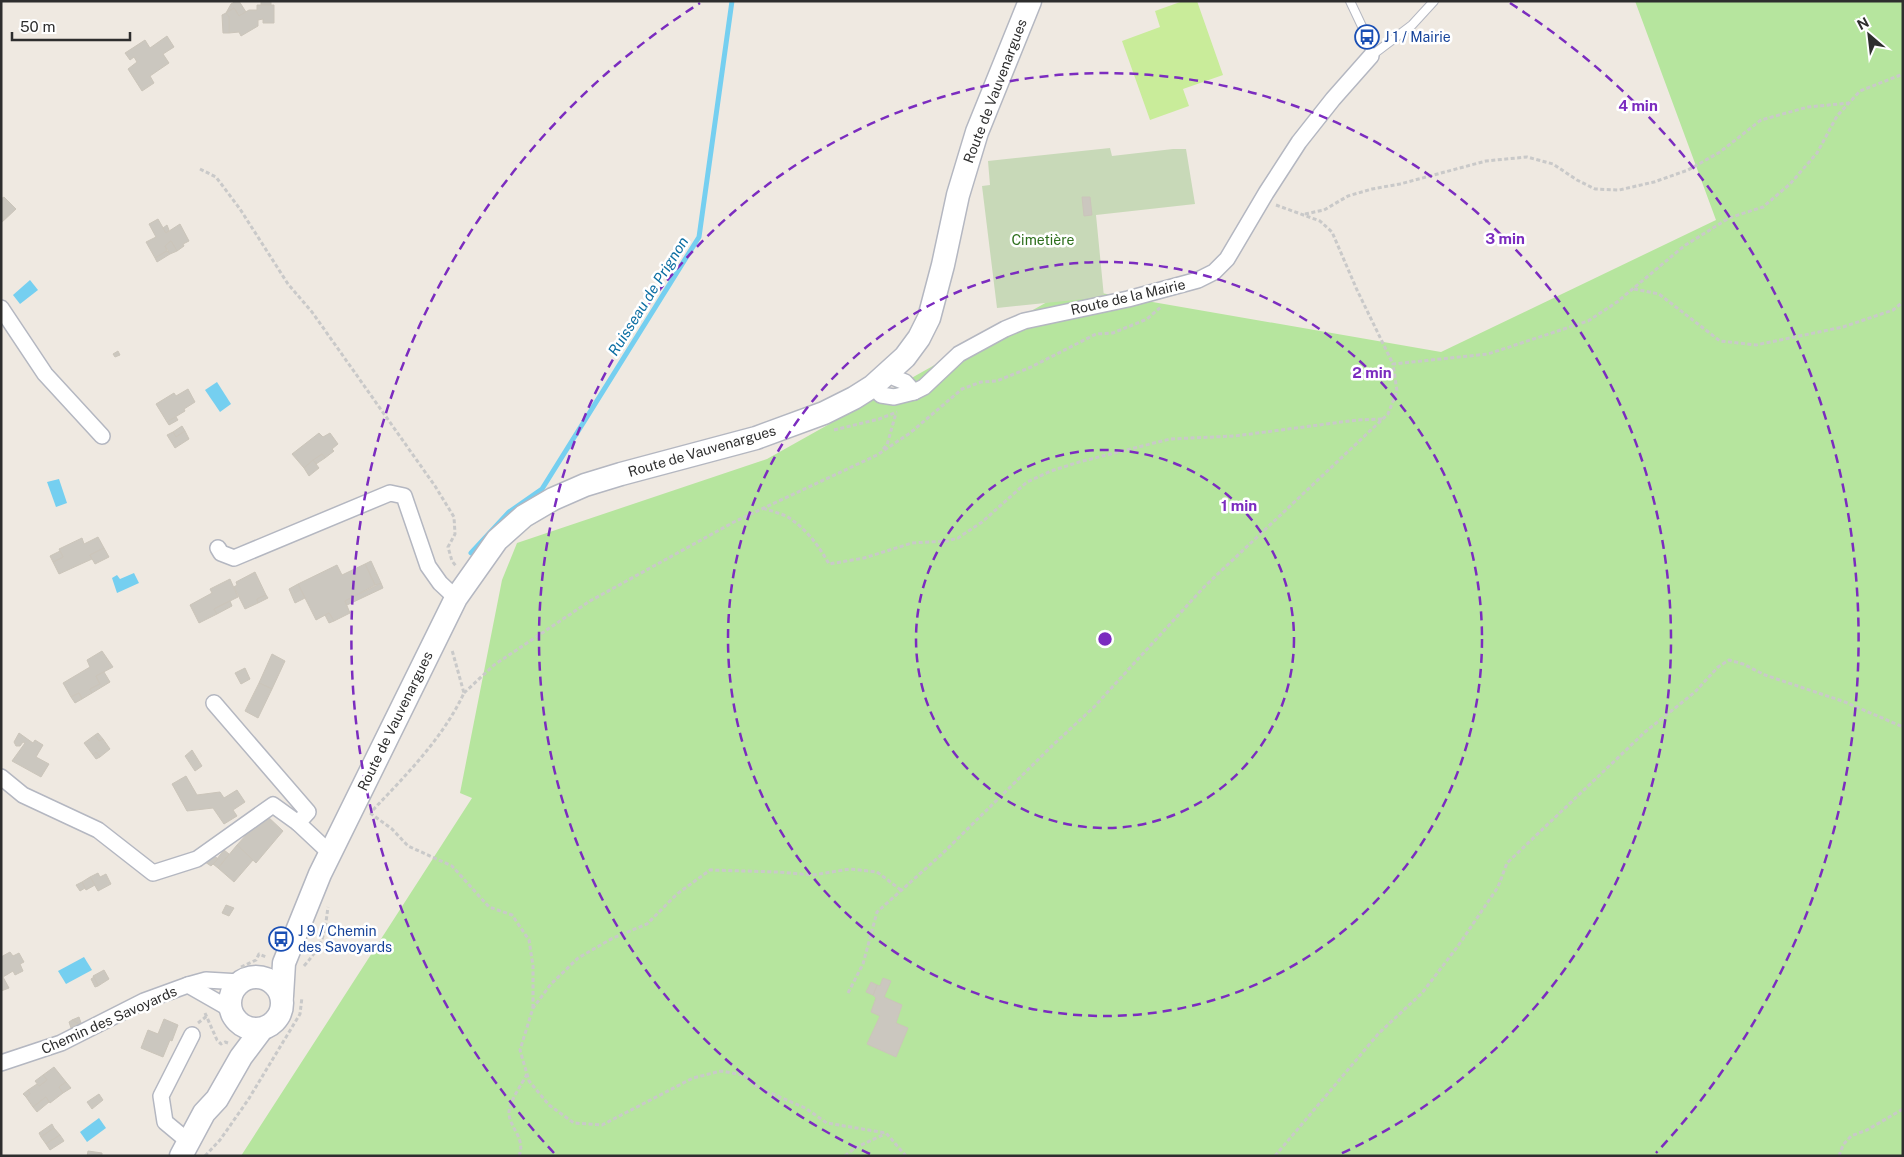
<svg xmlns="http://www.w3.org/2000/svg" width="1904" height="1157" viewBox="0 0 1904 1157" font-family="'Public Sans',sans-serif">
	<rect width="100%" height="100%" fill="#efe9e1"/>
	<polygon fill="#b6e59e" points="1635,1 1903,1 1903,1156 241,1156 472,798 460,793 502,580 517,543 767,459 1072,288 1441,352 1716,220"/>
	<polygon fill="#c8d9b8" points="1110,148 1112,156 1173,149 1186,149 1195,204 1096,215 1104,297 997,308 982,186 990,185 988,161"/>
	<polygon fill="#c9ec9a" points="1183,1 1197,1 1223,75 1183,89 1189,106 1150,120 1122,41 1160,27 1155,11"/>
	<g fill="#75cff0">
		<polygon points="30,280 38,290 20,304 13,295"/>
		<polygon points="217,382 231,404 220,412 205,390"/>
		<polygon points="59,479 67,503 56,507 47,482"/>
		<polygon points="134,573 139,583 117,593 112,578 117,575 120,579"/>
		<polygon points="84,957 92,970 66,984 58,971"/>
		<polygon points="99,1118 106,1128 87,1142 80,1132"/>
	</g>
	<g fill="none" stroke-linecap="round" stroke-linejoin="round">
		<polyline stroke="#75cff0" stroke-width="5" points="471,553 509,512 542,489 699,237 732,1"/>
	</g>
	<g fill="#cbc7bf" stroke="#cbc5ba">
		<polygon points="236,1 239,1 246,12 239,16 234,8 226,13 231,4"/>
		<rect x="261" y="1" width="10" height="4"/>
		<polygon points="257,5 274,5 274,23 263,23 263,19 258,20 258,26 241,36 239,32 229,33 229,17 226,13 234,8 239,16 249,10 257,10"/>
		<polygon points="226,13 229,17 229,33 223,33 222,15"/>
		<polygon points="167,36 174,47 163,54 169,63 150,76 154,83 142,91 128,69 137,62 134,57 130,60 125,53 145,40 150,48"/>
		<polygon points="4,197 16,209 1,223 1,199"/>
		<polygon points="1082,197 1090,197 1092,215 1084,216"/>
		<polygon points="158,219 166,233 180,224 189,241 183,244 184,246 177,251 171,241 165,246 167,251 155,258 146,242 156,237 149,224"/>
		<polygon points="167,225 169,230 166,233 163,228"/>
		<polygon points="171,241 177,251 170,254 165,246"/>
		<polygon points="167,251 170,254 157,262 155,258"/>
		<polygon points="118,351 120,355 115,357 113,354"/>
		<polygon points="188,389 195,402 184,409 185,411 167,422 156,404 174,393 176,396"/>
		<polygon points="176,417 178,420 169,425 167,422"/>
		<polygon points="182,426 185,431 176,437 173,432"/>
		<polygon points="185,431 189,439 175,448 167,435 173,432 176,437"/>
		<polygon points="319,433 323,437 330,433 338,444 332,449 334,451 325,458 322,454 304,468 292,454"/>
		<polygon points="322,454 325,458 316,464 313,460"/>
		<polygon points="313,460 319,468 309,476 304,468"/>
		<polygon points="98,537 104,548 90,555 92,559 59,574 53,562 63,557 59,549 82,538 84,544"/>
		<polygon points="104,548 109,557 95,564 90,555"/>
		<polygon points="60,551 63,557 53,562 50,556"/>
		<polygon points="371,561 381,583 375,585 365,564"/>
		<polygon points="365,564 375,585 345,601 350,613 334,621 329,613 316,620 298,584 337,565 342,575"/>
		<polygon points="255,572 266,595 257,599 258,603 245,609 234,587 237,585 236,582"/>
		<polygon points="230,579 238,597 214,609 217,614 199,623 190,605 212,593 210,589"/>
		<polygon points="381,583 383,588 347,605 345,601"/>
		<polygon points="298,584 305,598 295,603 289,589"/>
		<polygon points="266,595 268,598 258,603 257,599"/>
		<polygon points="230,601 232,606 217,614 214,609"/>
		<polygon points="329,613 334,621 329,623 325,615"/>
		<polygon points="102,651 113,667 96,676 100,684 90,689 92,693 82,699 79,693 71,697 63,683 90,667 87,660"/>
		<polygon points="272,654 285,661 272,689 259,683"/>
		<polygon points="245,668 250,679 241,684 235,673"/>
		<polygon points="104,672 110,682 92,693 90,689 100,684 96,676"/>
		<polygon points="259,683 272,689 258,718 245,711"/>
		<polygon points="79,693 82,699 75,703 71,697"/>
		<polygon points="19,733 33,743 35,740 43,745 36,757 49,764 41,777 12,761 25,743 23,742 20,746 16,746 14,742"/>
		<polygon points="98,733 103,739 99,741 95,735"/>
		<polygon points="95,735 99,741 103,739 110,749 100,757 96,752 93,755 84,743"/>
		<polygon points="192,750 202,766 195,771 185,756"/>
		<polygon points="96,752 100,757 96,759 93,755"/>
		<polygon points="186,776 197,795 220,792 224,798 237,790 245,802 233,810 237,816 224,824 213,808 187,811 172,784"/>
		<polygon points="265,814 283,831 256,863 237,845"/>
		<polygon points="237,845 253,860 234,882 218,868"/>
		<polygon points="224,850 229,854 218,868 213,864"/>
		<polygon points="210,852 218,859 211,866 205,862"/>
		<polygon points="98,873 100,877 106,874 111,884 98,891 90,877"/>
		<polygon points="90,877 95,885 86,890 82,882"/>
		<polygon points="82,882 85,888 80,891 76,885"/>
		<polygon points="226,905 234,908 229,916 222,913"/>
		<polygon points="10,952 13,956 19,953 24,962 20,964 23,971 15,975 13,971 3,977 9,988 1,991 1,957"/>
		<polygon points="104,970 109,979 98,986 93,976"/>
		<polygon points="94,977 98,986 95,987 91,979"/>
		<polygon points="883,978 891,981 884,997 902,1005 896,1023 908,1028 896,1057 867,1044 880,1016 871,1012 876,998 873,995 877,985 880,986"/>
		<polygon points="871,982 877,985 873,995 866,992"/>
		<polygon points="79,1017 81,1023 79,1024 72,1020"/>
		<polygon points="164,1019 178,1025 172,1041 170,1040 163,1057 141,1048 148,1030 158,1034"/>
		<polygon points="72,1020 79,1024 71,1028 69,1022"/>
		<polygon points="54,1067 66,1082 59,1087 63,1093 50,1103 46,1097 33,1107 26,1097 30,1094 28,1090 37,1084 39,1086 47,1080 43,1075"/>
		<polygon points="43,1075 47,1080 39,1086 35,1081"/>
		<polygon points="66,1082 71,1088 63,1093 59,1087"/>
		<polygon points="28,1090 30,1094 26,1097 23,1094"/>
		<polygon points="99,1094 103,1100 92,1109 87,1102"/>
		<polygon points="46,1097 49,1102 37,1112 33,1107"/>
		<polygon points="52,1124 54,1128 41,1137 39,1133"/>
		<polygon points="54,1128 60,1135 46,1144 41,1137"/>
		<polygon points="60,1135 64,1141 50,1150 46,1144"/>
		<polygon points="88,1151 102,1153 102,1156 87,1156"/>
	</g>
	<g fill="none" stroke-linecap="round" stroke-linejoin="round">
		<g stroke="#b4b7c1" stroke-width="10">
			<polyline id="lane" points="1350,1 1367,37 1371,56 1412,25 1434,1"/>
		</g>
		<g stroke="#b4b7c1" stroke-width="18">
			<g id="street">
				<polyline points="1,308 45,374 102,436"/>
				<polyline points="891,371 895,378 905,382 914,392"/>
				<polyline points="873,386 881,395 894,397 914,392 924,387 959,354 1005,329 1024,321 1128,299 1198,280 1214,272 1227,259 1266,193 1299,142 1333,99 1371,56"/>
				<polyline points="218,548 221,553 234,558 390,493 404,496 428,566 440,583 456,598"/>
				<polyline points="214,703 308,812 298,823"/>
				<polyline points="1,777 23,795 98,830 153,873 197,859 273,805 298,823 330,853"/>
				<polyline points="188,985 230,1009"/>
				<polyline points="1,1063 61,1043 144,1001 188,985 206,980 240,982"/>
				<polyline points="189,1142 165,1122 161,1096 192,1035"/>
			</g>
		</g>
		<g stroke="#b4b7c1" stroke-width="25">
			<g id="secondary">
				<circle cx="256" cy="1003" r="26"/>
				<polyline points="282,996 284,963 320,874 456,598 497,540 524,516 553,499 585,485 621,474 756,438 824,413 854,398 873,386 905,357 919,338 929,318 943,265 958,195 977,132 1030,1"/>
				<polyline points="181,1156 204,1113 217,1099 241,1057 262,1029"/>
			</g>
		</g>
		<g stroke="#c9c9c9" stroke-width="3" stroke-dasharray="4 2.5" stroke-linecap="butt">
			<polyline points="200,169 216,177 240,209 288,284 312,312 435,486 454,517 455,534 448,547 452,561 456,566"/>
			<polyline points="1276,205 1320,221 1332,232 1357,290 1393,364"/>
			<polyline points="1305,214 1324,210 1348,196 1372,189 1400,184 1486,161 1527,157 1553,164 1577,180 1595,189 1619,190 1654,182 1688,170 1720,152 1761,120 1808,107 1849,103"/>
			<polyline points="1634,289 1659,294 1720,341 1756,345 1843,327 1893,310 1903,302"/>
			<polyline points="834,430 879,419 897,412"/>
			<polyline points="883,449 887,445 896,413"/>
			<path d="M 763,508 C 771,511 779,513 786,516 C 805,527 819,546 829,564 L 864,558 L 912,543 L 947,541 L 958,538 L 982,522 L 1027,482 L 1051,471 L 1079,462 L 1170,439 L 1235,436 L 1357,420 L 1382,419"/>
			<polyline points="464,693 494,665 590,601 734,522 877,455 910,433 962,389 981,382 997,381 1031,367 1096,334 1113,333 1147,319 1162,306"/>
			<path d="M 373,810 C 406,775 443,738 464,693 L 452,650"/>
			<polyline points="370,813 392,829 408,846 452,866 489,907 512,915 529,940 533,966 533,1008"/>
			<polyline points="901,890 877,872 850,869 813,875 778,872 710,870 677,894 647,924 613,938 578,958 551,984 533,1008 520,1050 529,1081 549,1105 574,1123 602,1125 693,1078 721,1071 743,1075 757,1087 805,1108 827,1123 886,1133 906,1156"/>
			<path d="M 304,966 C 324,943 324,937 328,907"/>
			<polyline points="241,967 256,960 259,954 266,957"/>
			<polyline points="848,993 863,964 877,912 942,854 1054,744 1094,707 1205,586 1388,414 1397,391 1393,364 1488,354 1588,321 1617,302 1684,246 1729,218 1763,207 1790,184 1817,153 1837,116 1860,91 1903,74"/>
			<polyline points="205,1013 217,1040 221,1044 225,1042 228,1043"/>
			<polyline points="198,1023 207,1016"/>
			<polyline points="205,1156 220,1140 248,1100 300,1014 302,997"/>
			<path d="M 519,1156 C 526,1139 510,1128 509,1114 C 508,1103 522,1084 527,1074"/>
			<polyline points="845,1156 855,1148 885,1134"/>
			<polyline points="1275,1156 1379,1033 1422,993 1458,946 1498,887 1507,863 1645,732 1695,692 1718,667 1729,660 1743,664 1765,675 1845,702 1903,727"/>
			<polyline points="1839,1156 1843,1145 1851,1136 1867,1130 1903,1109"/>
		</g>
		<use href="#lane" stroke="#fff" stroke-width="8"/>
		<use href="#street" stroke="#fff" stroke-width="15"/>
		<use href="#secondary" stroke="#fff" stroke-width="22"/>
	</g>
	<g fill="none" stroke="#7b2cbf" stroke-width="2.5" stroke-dasharray="9 6">
		<circle cx="1105" cy="639" r="189"/>
		<circle cx="1105" cy="639" r="377"/>
		<path d="M870 1154A566 566 0 1 1 1340 1154"/>
		<path d="M554 1153A754 754 0 0 1 700 3M1510 3A754 754 0 0 1 1656 1153"/>
	</g>
	<defs>
		<g id="bus-ring" transform="scale(1.25)"><circle r="9.5" fill="#fff" stroke="#1a4fb4" stroke-width="1.5"/><path d="M-5-6H5V4H4V6H2V4H-2V6H-4V4H-5ZM-3.5-4V0h7V-4ZM-3.5 1.2v1.5H-2V1.2ZM2 1.2v1.5H3.5V1.2Z" fill="#1a4fb4"/></g>
	</defs>
	<g fill-rule="evenodd">
		<use href="#bus-ring" x="1367" y="37"/>
		<use href="#bus-ring" x="281" y="939"/>
	</g>
	<g text-anchor="middle" dominant-baseline="central" stroke-width="5" stroke-linejoin="round" paint-order="stroke">
		<g font-size="14" fill="#164399" stroke="#fff" text-anchor="start">
			<text x="1384" y="37">J 1 / Mairie</text>
			<text x="298" y="931">J 9 / Chemin<tspan x="298" dy="16">des Savoyards</tspan></text>
		</g>
		<g font-size="14" fill="#2e2e2e" stroke="#fff">
			<text transform="translate(995 91) rotate(-69)">Route de Vauvenargues</text>
			<text transform="translate(1128 297) rotate(-13)">Route de la Mairie</text>
			<text transform="translate(702 451) rotate(-16)">Route de Vauvenargues</text>
			<text transform="translate(395 721) rotate(-64)">Route de Vauvenargues</text>
			<text transform="translate(109 1020) rotate(-24)">Chemin des Savoyards</text>
		</g>
		<g font-size="14" fill="#2c6e1b" stroke="#fff">
			<text x="1043" y="240">Cimetière</text>
		</g>
		<g font-size="15" font-style="italic" fill="#0d6fa3" stroke="#fff">
			<text transform="translate(648 296) rotate(-58)">Ruisseau de Prignon</text>
		</g>
	</g>
	<circle cx="1105" cy="639" r="8" fill="#7b2cbf" stroke="#fff" stroke-width="2.5"/>
	<g font-size="15" text-anchor="middle" font-weight="bold" fill="#7b2cbf" stroke="#fff" stroke-width="5" stroke-linejoin="round" paint-order="stroke">
		<text x="1638" y="111">4 min</text>
		<text x="1505" y="244">3 min</text>
		<text x="1372" y="378">2 min</text>
		<text x="1239" y="511">1 min</text>
	</g>
	<rect width="1904" height="1157" fill="none" stroke="#2e2e2e" stroke-width="5"/>
	<g transform="translate(1869 35) rotate(332)" stroke="#ffffff" stroke-width="4" paint-order="stroke">
	<path d="M0-4L9 19L0 12L-9 19Z" fill="#2e2e2e"/>
	<text y="-8" font-size="14" font-weight="bold" text-anchor="middle" fill="#2e2e2e">N</text>
	</g>
	<path d="M12 32v8h118v-8" fill="none" stroke="#2e2e2e" stroke-width="2.5"/>
	<text x="20" y="32" font-size="15" fill="#2e2e2e" stroke="#ffffff" stroke-width="4" paint-order="stroke">50 m</text>
</svg>
